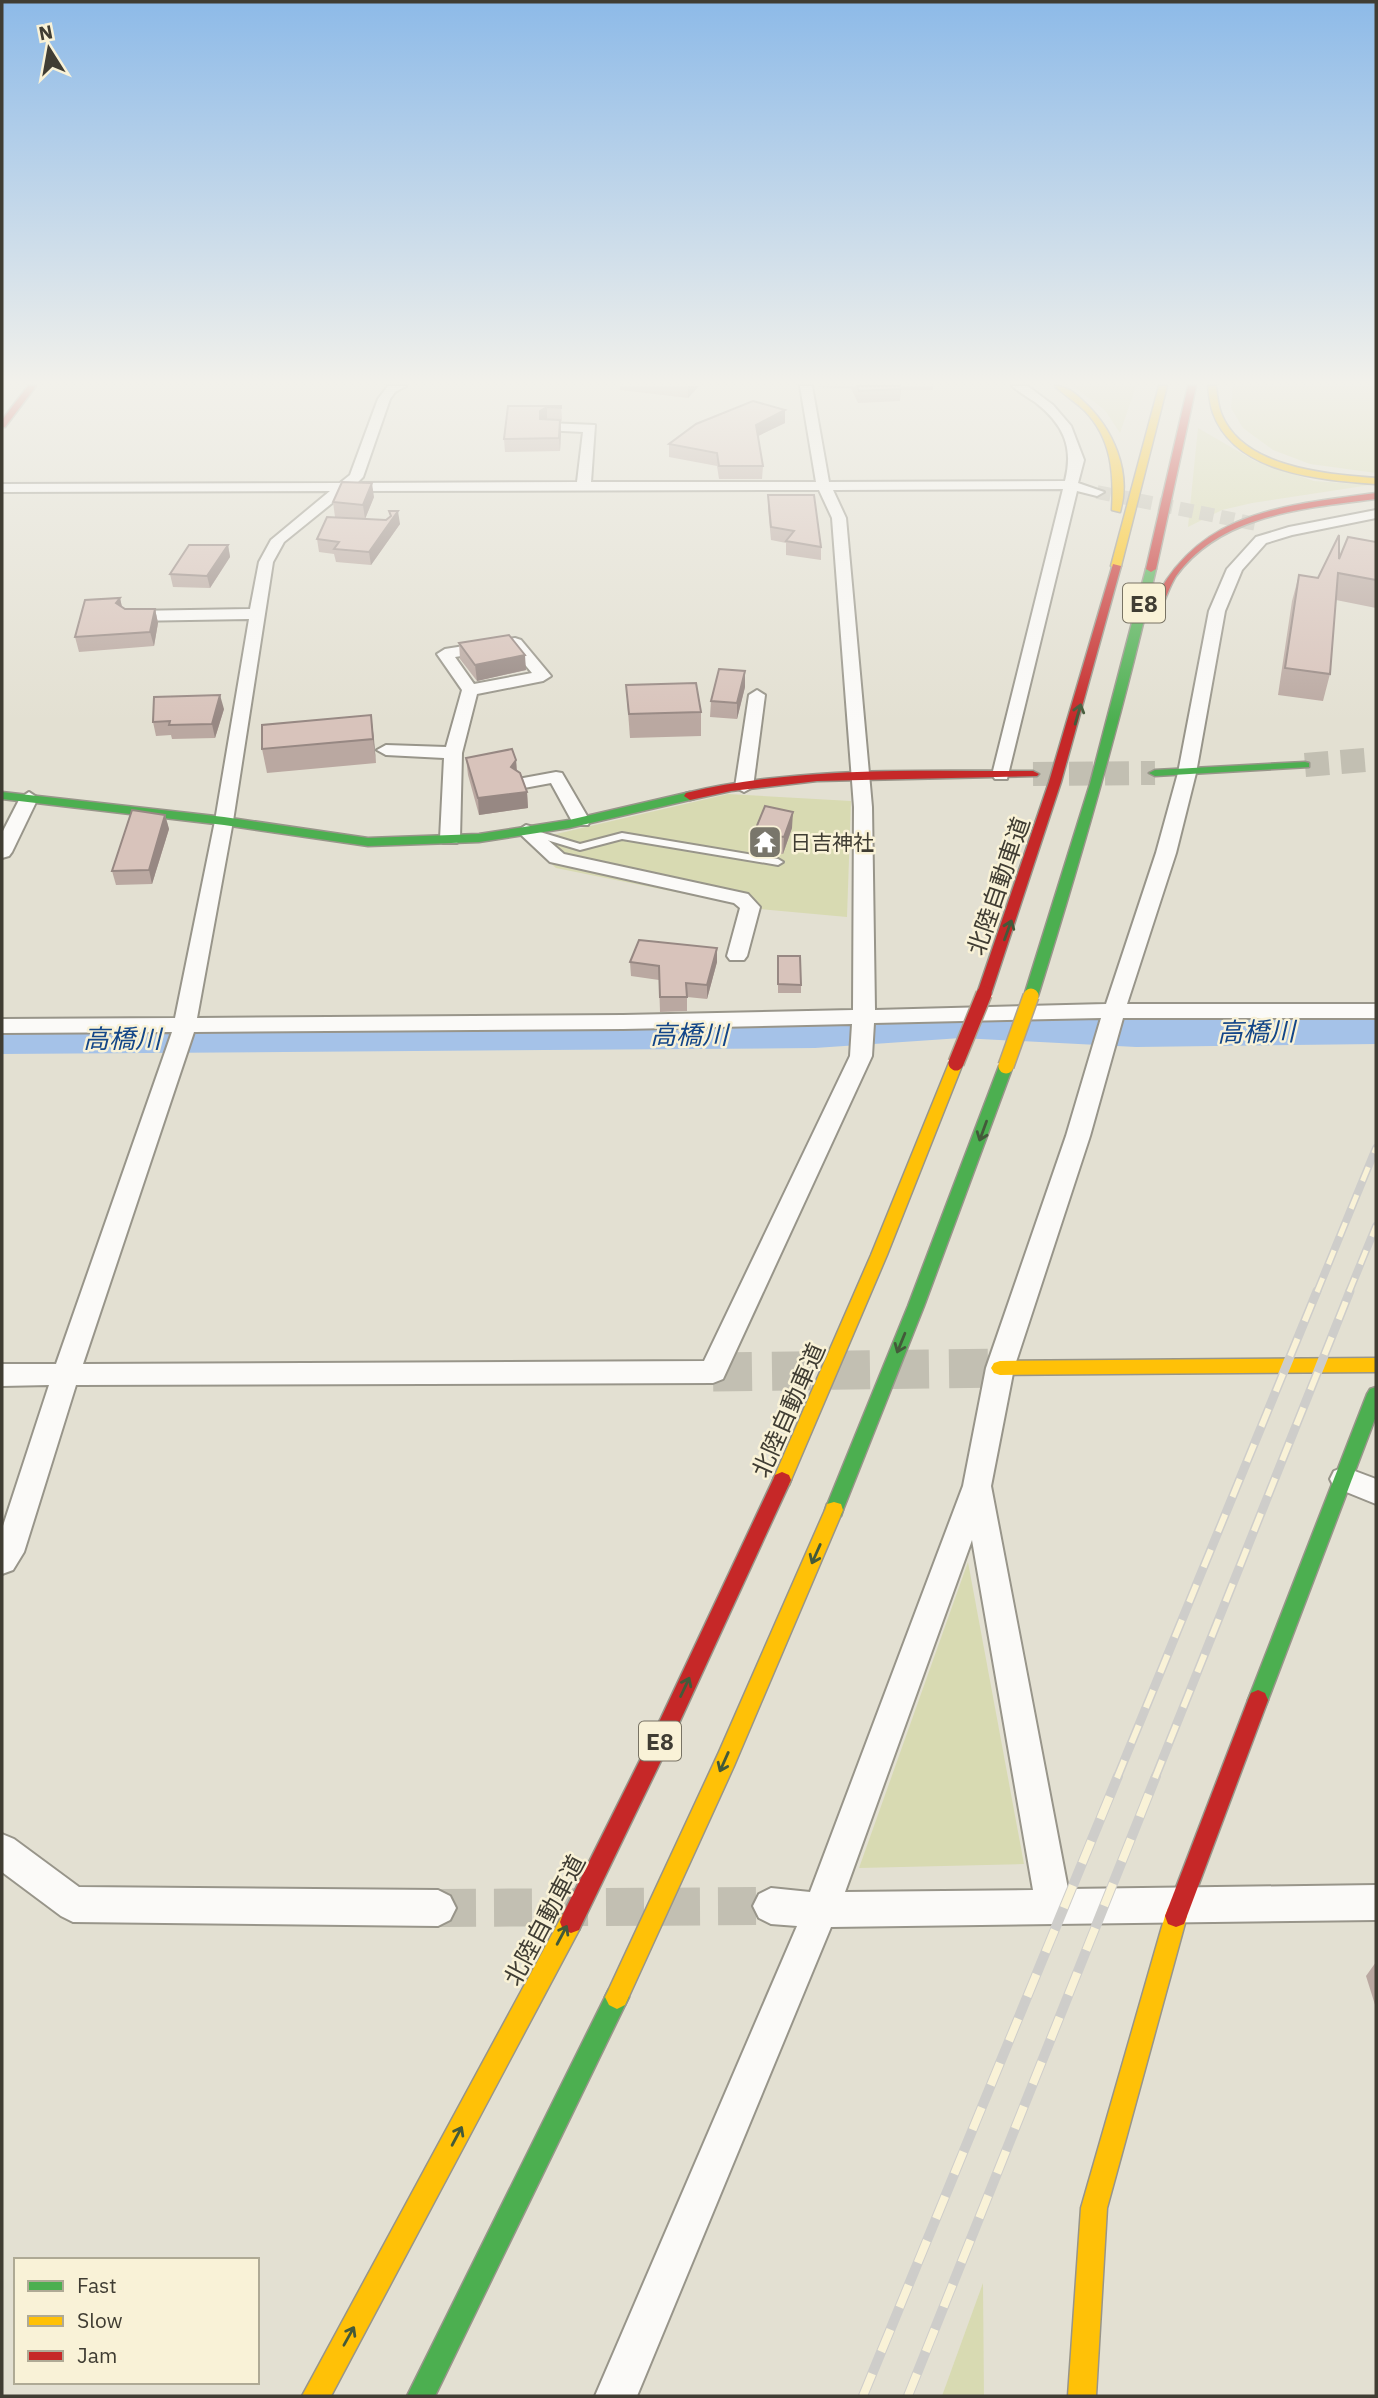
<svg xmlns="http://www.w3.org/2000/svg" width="1378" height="2398" viewBox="0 0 1378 2398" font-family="'IBM Plex Sans','Noto Sans JP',sans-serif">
	<rect width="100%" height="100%" fill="#e3e0d2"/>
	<g fill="#d8dab2">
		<polygon points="1073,386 1136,386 1120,433 1105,410"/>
		<polygon points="1233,386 1376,386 1376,473 1310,464 1273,450 1243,428 1231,408"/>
		<polygon points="1198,428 1255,461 1314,481 1370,485 1252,503 1222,510 1188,527"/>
		<polygon points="728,794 851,801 847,917 760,909 556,868 526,841"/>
		<polygon points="968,1562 1024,1864 859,1868"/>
		<polygon points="983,2283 984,2396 942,2396"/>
	</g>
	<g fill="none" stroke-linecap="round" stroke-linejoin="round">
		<polygon fill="#a5c2e8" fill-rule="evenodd" points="961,1008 1136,1017 1376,1014 1376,1044 1136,1047 961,1038 815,1048 2,1054 2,1024 815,1018"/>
		<polyline stroke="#c2bfb2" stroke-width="14" stroke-dasharray="14 7" stroke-linecap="butt" points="1097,492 1261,525"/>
		<polyline stroke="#c2bfb2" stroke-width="38" stroke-dasharray="38 18" stroke-linecap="butt" points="438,1908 771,1906"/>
		<g stroke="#c2bfb2" stroke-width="24" stroke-dasharray="24 12" stroke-linecap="butt">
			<polyline points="1305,765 1376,759"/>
			<polyline points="1033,774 1155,773"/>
		</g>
		<polyline stroke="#c2bfb2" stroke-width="39" stroke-dasharray="39 20" stroke-linecap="butt" points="713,1372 1000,1368"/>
		<g stroke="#98958a" stroke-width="4">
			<polygon id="lane" points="530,829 580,844 622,833 778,859 783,862 778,865 622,839 580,850 527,834 527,830"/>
		</g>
		<g stroke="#98958a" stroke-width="4">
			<g id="street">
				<path d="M 388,386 L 406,386 L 395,392 L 390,399 L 363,477 L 357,483 L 577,482 L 583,432 L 543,430 L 543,424 L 548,423 L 595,425 L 591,482 L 816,482 L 800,386 L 812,386 L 829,482 L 1065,481 C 1074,446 1063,424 1035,402 C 1027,397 1019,392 1012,386 L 1027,386 L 1033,390 L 1053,405 L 1071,426 L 1084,460 L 1078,483 L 1104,492 L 1097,496 L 1077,491 L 1007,779 L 995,779 L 992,775 L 1063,489 L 833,490 L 846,518 L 872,807 L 875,1010 L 1106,1004 L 1156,853 L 1178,773 L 1209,611 L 1227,569 L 1256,537 L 1289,527 L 1376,510 L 1376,518 L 1292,535 L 1266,543 L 1242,570 L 1225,611 L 1196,773 L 1176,853 L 1127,1004 L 1376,1004 L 1376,1018 L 1123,1018 L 1090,1136 L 1014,1368 L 991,1486 L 1068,1889 L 1376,1885 L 1376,1920 L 831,1927 L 637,2396 L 595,2396 L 797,1926 L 771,1924 L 759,1918 L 753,1906 L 759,1894 L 771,1888 L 810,1892 L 963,1486 L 986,1368 L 1066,1136 L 1101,1018 L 874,1023 L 872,1056 L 723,1379 L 713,1383 L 76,1385 L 24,1552 L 13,1570 L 2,1574 L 2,1529 L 49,1385 L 2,1386 L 2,1364 L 56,1364 L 172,1032 L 2,1033 L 2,1019 L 175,1018 L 215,821 L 249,619 L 130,621 L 122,616 L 130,611 L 250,609 L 259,562 L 271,540 L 330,491 L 2,492 L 2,484 L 340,483 L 350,475 L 378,399 ZM 819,490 L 832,518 L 854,807 L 853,1010 L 623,1015 L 197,1018 L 233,821 L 273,562 L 284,542 L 347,491 ZM 852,1024 L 850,1056 L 704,1361 L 83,1364 L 194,1032 L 623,1029 ZM 972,1540 L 1033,1890 L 845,1892 Z"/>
				<path d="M 515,638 L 521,640 L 551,676 L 543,681 L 477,694 L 462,753 L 460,839 L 457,843 L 443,843 L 440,839 L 444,758 L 386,755 L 377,750 L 386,745 L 446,747 L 462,690 L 437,654 L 445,649 ZM 511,648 L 532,673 L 474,684 L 455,657 Z"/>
				<polygon points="757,690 765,695 753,787 744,792 735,787 749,695"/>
				<polygon points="556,772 562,773 590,821 588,825 574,825 551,783 524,788 515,783 518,779"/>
				<polygon points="29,792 38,798 12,852 9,856 2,858 2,833 20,798"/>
				<polygon points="526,825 533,827 564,854 748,894 760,907 747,956 744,960 730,960 727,956 740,908 734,903 550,862 517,831"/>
				<polygon points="1344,1467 1376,1479 1376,1504 1334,1487 1330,1479 1334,1471"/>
				<polygon points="2,1834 14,1839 79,1887 438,1890 450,1896 456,1908 450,1920 438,1926 73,1922 61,1916 2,1872"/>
			</g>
		</g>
		<g stroke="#98958a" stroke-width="3">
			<g id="fast">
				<path d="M 1151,566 L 1156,569 C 1123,713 1082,855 1038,996 L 1036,999 L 1026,999 L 1024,996 L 1090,784 L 1146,569 Z"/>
				<polygon points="1305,762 1309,763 1309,767 1155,776 1149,773 1155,770"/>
				<polygon points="2,792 224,817 368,838 479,834 569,820 690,792 696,796 694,799 569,828 479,842 368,846 224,825 2,799"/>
				<polygon points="1006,1061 1013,1066 924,1306 843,1510 841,1516 834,1518 827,1516 825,1510 908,1306 999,1066"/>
				<polygon points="1376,1387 1376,1416 1268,1700 1265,1707 1258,1710 1251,1707 1248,1700 1367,1394 1370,1389"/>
				<polygon points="617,1985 625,1989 629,1997 625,2005 435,2396 407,2396 609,1989"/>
			</g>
		</g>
		<g stroke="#98958a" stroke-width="3">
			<g id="slow">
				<path d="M 1055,386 C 1067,386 1075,393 1083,401 C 1113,428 1132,472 1120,512 L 1112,510 C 1114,474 1112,439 1085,411 C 1076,402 1064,395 1055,386 Z"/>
				<polygon points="1159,386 1167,386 1121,566 1116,569 1111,566"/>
				<path d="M 1208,386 L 1216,386 C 1217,395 1218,405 1221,413 C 1242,468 1326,474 1376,478 L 1376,484 C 1322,480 1235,474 1213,413 C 1210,405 1209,395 1208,386 Z"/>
				<polygon points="956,1058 963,1063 887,1255 791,1480 789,1485 782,1488 775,1485 773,1480 871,1255 949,1063"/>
				<polygon points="1376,1358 1376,1372 1000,1375 994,1373 991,1368 994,1363 1000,1361"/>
				<polygon points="834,1502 841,1504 843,1510 734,1766 625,2005 617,2009 609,2005 605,1997 609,1989 719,1752 825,1510 827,1504"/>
				<polygon points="1176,1905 1184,1908 1187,1916 1107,2208 1096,2396 1068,2396 1081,2208 1165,1916 1168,1908"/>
				<polygon points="571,1911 579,1914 582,1922 579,1930 331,2396 302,2396 563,1914"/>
			</g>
		</g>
		<g stroke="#98958a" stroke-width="3">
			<g id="jam">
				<polygon points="28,386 36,386 5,427 2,427 2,420"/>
				<polygon points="1188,386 1196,386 1156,569 1151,572 1146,569"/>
				<path d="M 1376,493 L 1376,499 C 1306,508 1221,514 1176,576 C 1169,587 1166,599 1160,610 L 1151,608 C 1195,511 1282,506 1376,493 Z"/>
				<polygon points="1113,564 1121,566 1061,782 991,994 984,998 979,997 977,994 1049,782"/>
				<path d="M 1033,771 L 1039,774 L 1037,776 L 817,781 L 731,791 L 690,800 L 684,796 L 686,793 C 799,766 917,771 1033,771 Z"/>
				<polygon points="782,1472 789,1475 791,1480 675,1732 579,1930 571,1933 563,1930 560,1922 563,1914 661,1718 773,1480 775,1475"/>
				<polygon points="1258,1690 1265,1693 1268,1700 1184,1924 1176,1927 1168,1924 1165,1916 1248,1700 1251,1693"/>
			</g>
		</g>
		<use href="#lane" fill="#fbfaf8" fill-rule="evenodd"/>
		<use href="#street" fill="#fbfaf8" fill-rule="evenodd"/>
		<use href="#fast" fill="#4caf50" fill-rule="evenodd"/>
		<use href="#slow" fill="#ffc107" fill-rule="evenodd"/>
		<use href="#jam" fill="#c62828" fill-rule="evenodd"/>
		<g stroke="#cecdca" stroke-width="8">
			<g id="rail-far2">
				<polyline points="1317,1292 1376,1148"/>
				<polyline points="1349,1292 1376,1226"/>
			</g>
		</g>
		<g stroke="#cecdca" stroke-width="9">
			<g id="rail-far1">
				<polyline points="1117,1778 1317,1291"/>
				<polyline points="1155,1778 1350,1291"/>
			</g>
		</g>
		<g stroke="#cecdca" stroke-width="10">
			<g id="rail">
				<polyline points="863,2396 1118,1776"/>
				<polyline points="908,2396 1156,1776"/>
			</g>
		</g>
		<use href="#rail-far2" stroke="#f9f2d7" stroke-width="5" stroke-dasharray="15" stroke-linecap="butt"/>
		<use href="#rail-far1" stroke="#f9f2d7" stroke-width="6" stroke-dasharray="19" stroke-linecap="butt"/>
		<use href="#rail" stroke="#f9f2d7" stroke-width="8" stroke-dasharray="24" stroke-linecap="butt"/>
		<g stroke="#aca18e" stroke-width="18" stroke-linecap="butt">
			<polyline id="slow-bridge" points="1006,1066 1031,996"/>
		</g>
		<g stroke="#aca18e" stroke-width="18" stroke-linecap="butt">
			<polyline id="jam-bridge" points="956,1063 984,994"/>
		</g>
		<use href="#slow-bridge" stroke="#ffc107" stroke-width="15"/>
		<use href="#jam-bridge" stroke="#c62828" stroke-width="15"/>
	</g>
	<g fill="#baa8a1">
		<polygon points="620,386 699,386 688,398 620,390"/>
		<polygon points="819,386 933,386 933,390 901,390 900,401 858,403 851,388 819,387"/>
		<polygon points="508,406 561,406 562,419 562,421 561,421 560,451 505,452 504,439"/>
		<polygon points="785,410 785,423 758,436 763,466 762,479 719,479 717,466 669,457 669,444"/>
		<polygon points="768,495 821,547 821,560 786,555 786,543 771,540 768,508"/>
		<polygon points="374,497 365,519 386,520 390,516 389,511 400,524 371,565 336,562 334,554 319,552 317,539 335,517 333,502"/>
		<polygon points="1376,542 1376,608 1336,600 1330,674 1323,701 1278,695 1292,601 1299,575 1318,578"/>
		<polygon points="228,545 230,557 210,588 173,587 170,574"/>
		<polygon points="120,598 122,607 125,609 155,609 158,623 154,646 79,652 75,637"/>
		<polygon points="459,643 526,670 477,681 460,659"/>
		<polygon points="626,685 701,712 701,736 630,738"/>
		<polygon points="745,687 737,719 710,717 711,701"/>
		<polygon points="224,709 215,738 172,739 171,735 156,736 153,722"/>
		<polygon points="371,715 376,763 267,773 262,749"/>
		<polygon points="466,758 516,760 517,771 527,792 528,808 479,815 468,775"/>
		<polygon points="165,815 169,829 152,884 116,885 112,871"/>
		<polygon points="792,828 783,854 754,850 754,833"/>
		<polygon points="717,948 717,962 707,999 687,997 687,1011 660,1012 659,980 631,976 630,962"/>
		<polygon points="778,956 801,985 801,993 778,993"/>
		<polygon points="1376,1962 1376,2008 1366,1976"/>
	</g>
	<g fill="#978883">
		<polygon points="688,386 699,386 688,398"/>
		<polygon points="547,407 547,420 540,424 540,411"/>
		<polygon points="785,410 785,423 756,437 756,425"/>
		<polygon points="560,420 561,434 560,451 559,438"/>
		<polygon points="372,483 374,497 365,519 363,505"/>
		<polygon points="398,511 400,524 371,565 369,552"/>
		<polygon points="228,545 230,557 210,588 207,576"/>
		<polygon points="120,598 123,612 116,603"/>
		<polygon points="155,609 158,623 154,646 150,632"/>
		<polygon points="525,655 526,670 477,681 475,665"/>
		<polygon points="745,671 745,687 737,719 737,703"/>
		<polygon points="220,695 224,709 215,738 212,724"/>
		<polygon points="371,715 374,739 376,763 373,739"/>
		<polygon points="516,760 517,776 511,767"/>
		<polygon points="527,792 528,808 479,815 478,798"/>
		<polygon points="793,812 792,828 783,854 784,837"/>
		<polygon points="165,815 169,829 152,884 149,870"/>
		<polygon points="717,948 717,962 707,999 707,985"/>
	</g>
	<g fill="#d8c3bb" stroke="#978883" stroke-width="2">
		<polygon points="857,386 900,386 901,389 859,391"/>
		<polygon points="753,401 785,410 756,425 763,466 719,466 717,453 669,444 696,424"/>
		<polygon points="508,406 561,406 561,408 547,407 540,411 540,419 560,420 559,438 504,439"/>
		<polygon points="342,482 372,483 363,505 333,502"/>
		<polygon points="768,495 814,495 821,547 786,541 794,531 771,527"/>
		<polygon points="389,511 398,511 369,552 334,549 339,542 317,539 327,517 386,520 391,516"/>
		<polygon points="1339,535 1339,559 1348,537 1376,542 1376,580 1338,573 1330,674 1285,668 1299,575 1318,578"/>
		<polygon points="189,545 228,545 207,576 170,574"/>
		<polygon points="120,598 116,603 125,609 155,609 150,632 75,637 85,600"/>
		<polygon points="509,635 525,655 475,665 459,643"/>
		<polygon points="719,669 745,671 737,703 711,701"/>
		<polygon points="696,683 701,712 629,714 626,685"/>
		<polygon points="220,695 212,724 169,725 170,721 153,722 154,697"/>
		<polygon points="371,715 373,739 262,749 262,725"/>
		<polygon points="512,749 516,760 511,767 520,773 527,792 478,798 466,758"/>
		<polygon points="765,806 793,812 784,837 754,833"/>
		<polygon points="132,810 165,815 149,870 112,871"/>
		<polygon points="639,940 717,948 707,985 686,983 687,997 660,997 659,966 630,962"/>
		<polygon points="778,956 800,956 801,985 778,984"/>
	</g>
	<defs><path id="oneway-shaft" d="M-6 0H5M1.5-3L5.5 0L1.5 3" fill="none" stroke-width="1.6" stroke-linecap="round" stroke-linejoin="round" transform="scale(1.75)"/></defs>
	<g stroke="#435a3a">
		<use href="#oneway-shaft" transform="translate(1078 714) rotate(-74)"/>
		<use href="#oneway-shaft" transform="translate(1008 930) rotate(-70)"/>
		<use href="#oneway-shaft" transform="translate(983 1131) rotate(110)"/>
		<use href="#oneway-shaft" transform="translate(901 1343) rotate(112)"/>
		<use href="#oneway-shaft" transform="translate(816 1554) rotate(114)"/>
		<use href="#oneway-shaft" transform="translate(685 1687) rotate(-65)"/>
		<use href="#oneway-shaft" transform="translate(724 1762) rotate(114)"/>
		<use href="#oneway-shaft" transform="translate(562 1935) rotate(-62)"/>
		<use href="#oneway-shaft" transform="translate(457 2136) rotate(-62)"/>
		<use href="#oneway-shaft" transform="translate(349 2336) rotate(-61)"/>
	</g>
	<linearGradient id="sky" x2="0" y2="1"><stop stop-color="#8dbae8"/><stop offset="0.53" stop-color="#f2f1eb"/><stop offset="1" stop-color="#f2f1eb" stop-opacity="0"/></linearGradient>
	<rect width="1378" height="722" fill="url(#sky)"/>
	<defs>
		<g id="temple-square" transform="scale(1.75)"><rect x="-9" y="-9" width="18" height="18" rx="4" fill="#79766b" stroke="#f9f2d7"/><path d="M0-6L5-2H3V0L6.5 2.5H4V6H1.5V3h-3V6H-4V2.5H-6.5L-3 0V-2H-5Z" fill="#fff"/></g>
	</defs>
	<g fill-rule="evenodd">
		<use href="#temple-square" x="765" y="842"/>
	</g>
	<g text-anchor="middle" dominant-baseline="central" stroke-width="5" stroke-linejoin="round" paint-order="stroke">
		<g font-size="21" fill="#403d33" stroke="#f9f2d7" text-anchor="start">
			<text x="790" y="842">日吉神社</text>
		</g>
		<g fill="#f9f2d7" stroke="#787364" stroke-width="2">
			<rect x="1123" y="583.5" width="42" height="39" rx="5"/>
			<rect x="639" y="1721.5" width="42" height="39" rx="5"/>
		</g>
		<g font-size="23" font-weight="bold" fill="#403d33">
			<text x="1144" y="603">E8</text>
			<text x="660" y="1741">E8</text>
		</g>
		<g font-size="24" fill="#403d33" stroke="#f9f2d7">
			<text transform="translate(998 886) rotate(-71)">北陸自動車道</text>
			<text transform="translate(788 1410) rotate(-66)">北陸自動車道</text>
			<text transform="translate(544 1920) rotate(-62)">北陸自動車道</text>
		</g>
		<g font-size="26" font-style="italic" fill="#134688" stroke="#f9f2d7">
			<text transform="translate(1256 1031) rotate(-1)">高橋川</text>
			<text x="689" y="1034">高橋川</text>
			<text x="122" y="1038">高橋川</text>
		</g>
	</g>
	<rect width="1378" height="2398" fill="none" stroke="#403d33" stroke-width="7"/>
	<rect x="14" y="2258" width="245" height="126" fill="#f9f2d7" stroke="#afaa95" stroke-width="2"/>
	<rect x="28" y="2281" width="35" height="10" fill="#4caf50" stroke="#afaa95" stroke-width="2"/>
	<text x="77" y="2293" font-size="21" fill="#403d33">Fast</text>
	<rect x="28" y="2316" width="35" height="10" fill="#ffc107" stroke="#afaa95" stroke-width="2"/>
	<text x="77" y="2328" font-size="21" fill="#403d33">Slow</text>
	<rect x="28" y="2351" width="35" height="10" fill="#c62828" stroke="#afaa95" stroke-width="2"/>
	<text x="77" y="2363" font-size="21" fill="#403d33">Jam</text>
	<g transform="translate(49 49) rotate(349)" stroke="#f9f2d7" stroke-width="5" paint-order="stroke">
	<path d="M0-5L12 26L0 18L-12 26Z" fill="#403d33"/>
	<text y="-10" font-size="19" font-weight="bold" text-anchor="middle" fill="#403d33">N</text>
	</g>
</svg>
